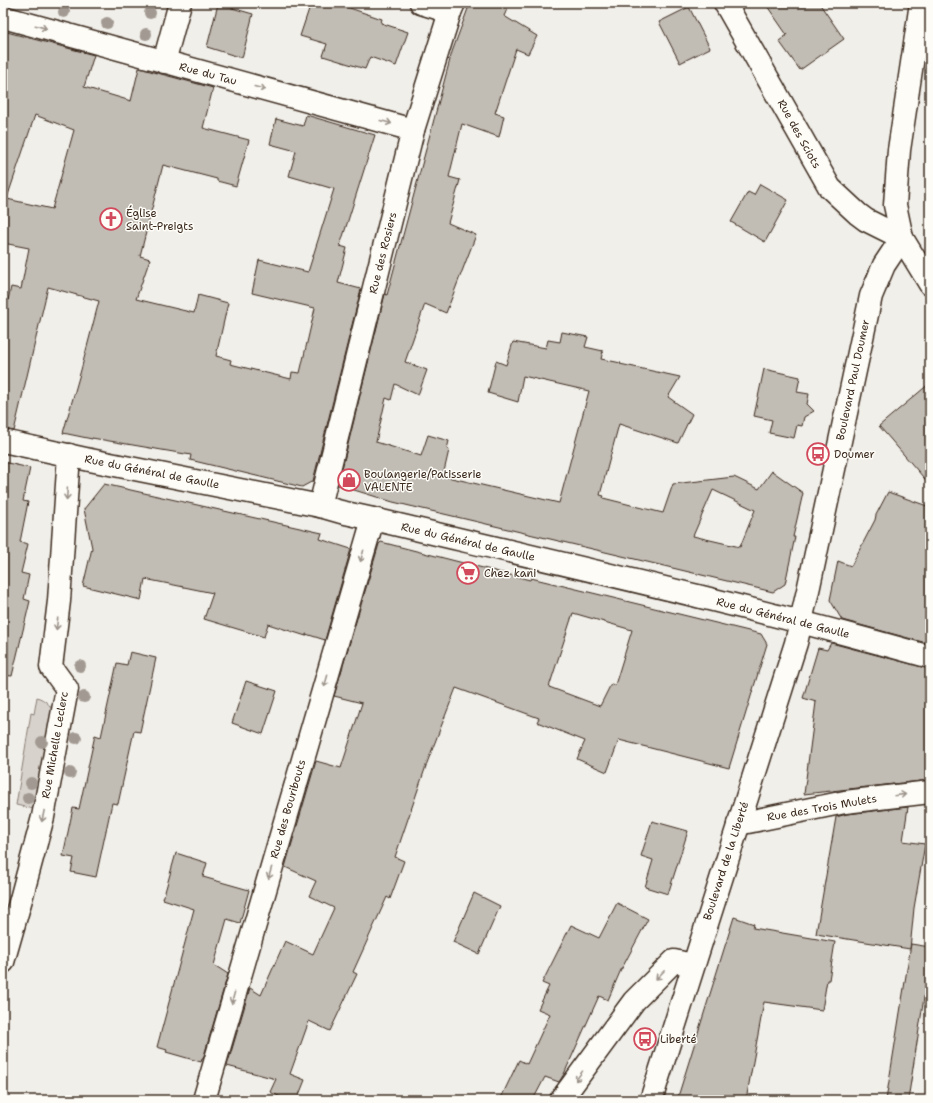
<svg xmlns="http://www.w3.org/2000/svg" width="933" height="1103" viewBox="0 0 933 1103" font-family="'Shantell Sans',sans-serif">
	<rect width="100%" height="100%" fill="#f1efea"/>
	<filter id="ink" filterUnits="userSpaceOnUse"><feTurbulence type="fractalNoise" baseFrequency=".025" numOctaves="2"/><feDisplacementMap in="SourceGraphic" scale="8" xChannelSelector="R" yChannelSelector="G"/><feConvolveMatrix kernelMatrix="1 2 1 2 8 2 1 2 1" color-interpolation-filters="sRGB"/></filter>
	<g filter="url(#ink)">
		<path fill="#d7d2cc" stroke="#897e75" d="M 37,697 C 45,700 50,704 53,712 L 34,809 L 16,805 L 31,713 L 34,714 Z"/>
		<g fill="#c1bcb4" stroke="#3b2a1e" fill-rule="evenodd">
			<polygon points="311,3 335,3 382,19 381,23 408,32 396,66 370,57 365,69 323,56 327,44 300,36"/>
			<path d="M 470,3 L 510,3 L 504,16 L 537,36 L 528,54 L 516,49 L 495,113 L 504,116 L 499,137 L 462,124 L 449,177 L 460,180 L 448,223 L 476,235 L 446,313 L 425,304 L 405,362 L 427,370 L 418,395 L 395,384 L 391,400 L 386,398 L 376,442 L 421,456 L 428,435 L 449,441 L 447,449 L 449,450 L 443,476 L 559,503 L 589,391 L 523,376 L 518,402 L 488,393 L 496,361 L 506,365 L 513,342 L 546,348 L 548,340 L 560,342 L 562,332 L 588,337 L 585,347 L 603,351 L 601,359 L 621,363 L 620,364 L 680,377 L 668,397 L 692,414 L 678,443 L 619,424 L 600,495 L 604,496 L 603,498 L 663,513 L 673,484 L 734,477 L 759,489 L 772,471 L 803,493 L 793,537 L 795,537 L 785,584 L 773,592 L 601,551 L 393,502 L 338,485 L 385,294 L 387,295 L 452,52 ZM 713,490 L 755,510 L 740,547 L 693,536 Z"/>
			<polygon points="765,3 819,3 844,39 800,70 779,41 787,35"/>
			<polygon points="218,4 253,14 242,58 207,47"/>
			<polygon points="689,7 710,48 680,63 659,22"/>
			<polygon points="3,31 94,55 84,87 131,101 139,68 213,88 203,128 249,140 236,186 217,181 217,179 163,165 140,256 150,259 136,299 194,313 198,295 228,303 216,356 231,360 230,364 291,379 292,372 300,373 315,308 252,293 259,260 308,272 334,189 289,176 296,151 270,144 276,119 303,126 306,115 375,135 340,246 347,248 338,283 361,289 313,481 302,487 190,460 191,455 92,438 92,439 63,433 81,370 99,301 48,287 14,431 3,429 3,322 11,287 21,289 29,248 3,243 3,210 7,199 52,209 74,130 35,115 7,198 3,197"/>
			<polygon points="760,184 788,200 765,242 731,222 748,192 754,195"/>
			<polygon points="764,369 800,377 797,392 809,394 807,404 814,411 804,417 802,426 797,425 794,438 769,433 772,420 754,416"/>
			<polygon points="930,383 930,485 879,426"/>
			<polygon points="3,462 30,468 23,501 28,502 20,542 28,544 21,573 29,575 24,599 30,601 12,676 3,675"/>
			<polygon points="104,484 322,533 320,539 351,549 325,640 306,634 306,636 268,624 264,637 204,619 213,593 145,579 141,600 83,586 92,548 84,509"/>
			<polygon points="888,492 930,507 930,644 842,620 830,600 838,561 851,566 875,520 876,515"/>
			<path d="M 381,542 L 530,580 L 531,578 L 761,634 L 767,644 L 729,768 L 619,740 L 607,772 L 577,759 L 585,741 L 537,722 L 539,718 L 456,688 L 427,763 L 395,857 L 404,861 L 390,899 L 387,897 L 353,972 L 357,974 L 330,1031 L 309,1021 L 290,1074 L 305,1080 L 297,1100 L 287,1100 L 270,1092 L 276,1079 L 227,1066 L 250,988 L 261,995 L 285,941 L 313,954 L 334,908 L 309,896 L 316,881 L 285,867 L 316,761 L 341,768 L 362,703 L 334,696 L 379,544 ZM 573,613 L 632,630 L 615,685 L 611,684 L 600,706 L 549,687 Z"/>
			<polygon points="831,643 930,669 930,780 804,794 816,702 803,698 818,648 827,650"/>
			<polygon points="130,652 156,658 140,732 134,731 118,804 112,803 96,877 71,872 74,858 63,856 73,808 79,809 95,735 101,737 117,663 127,665"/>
			<polygon points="246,681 277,691 263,734 232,723"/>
			<polygon points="908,807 903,841 925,844 914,908 910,949 816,934 836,817 847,814"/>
			<polygon points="652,821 688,831 668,894 645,887 653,860 641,856"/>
			<polygon points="176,853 207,863 203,877 249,890 240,923 227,919 214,965 228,974 203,1059 202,1059 201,1062 166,1052 167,1050 157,1047 194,909 163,899"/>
			<polygon points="474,893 500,906 479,954 453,942"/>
			<polygon points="617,903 648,919 620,972 608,1000 599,996 564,1074 559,1082 545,1077 533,1100 500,1100 519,1060 527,1064 550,1014 538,1009 549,986 542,983 571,925 599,938"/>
			<polygon points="734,917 754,924 753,928 835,942 829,980 827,980 822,1010 764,1002 746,1100 677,1100"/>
			<polygon points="911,944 930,947 930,959 908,1100 886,1100"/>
		</g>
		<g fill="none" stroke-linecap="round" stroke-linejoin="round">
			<g stroke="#3b2a1e" stroke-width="25">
				<g id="minor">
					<polyline points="421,3 450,12"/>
					<polyline points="725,3 830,188 858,214 866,220 902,238"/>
					<polyline points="3,17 413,130"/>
					<polyline points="164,62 180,3"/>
					<polyline points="320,506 413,130 450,12 454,3"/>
					<polyline points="3,962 21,899 43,817 67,689 51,667 59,601 69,455"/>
					<polyline points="204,1100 373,519"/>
					<polyline points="561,1100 634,1001 674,961 693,965"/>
				</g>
			</g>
			<g stroke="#3b2a1e" stroke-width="25">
				<g id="tertiary">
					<polyline points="738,824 845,802 930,792"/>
					<polyline points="651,1100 796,643 809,586 871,296 884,265 902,238"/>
				</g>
			</g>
			<g stroke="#3b2a1e" stroke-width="25">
				<g id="secondary">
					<polyline points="921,3 899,150 895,205 902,238 930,284"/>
					<path d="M 3,441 L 90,460 L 320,506 L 341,512 L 373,519 C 559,563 746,605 930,657"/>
				</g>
			</g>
			<use href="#minor" stroke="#fdfcf7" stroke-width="22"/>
			<use href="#tertiary" stroke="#fdfcf7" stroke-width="22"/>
			<use href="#secondary" stroke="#fdfcf7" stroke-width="22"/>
		</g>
		<g fill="#a29a92">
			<circle cx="64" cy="12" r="6"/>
			<circle cx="150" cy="13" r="6"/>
			<circle cx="107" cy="23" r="6"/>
			<circle cx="146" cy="34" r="6"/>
			<circle cx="80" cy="666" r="6"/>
			<circle cx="84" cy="697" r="6"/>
			<circle cx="76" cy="738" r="6"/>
			<circle cx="42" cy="742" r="6"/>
			<circle cx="70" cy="773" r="6"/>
			<circle cx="31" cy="783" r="6"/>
			<circle cx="28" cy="798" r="6"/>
		</g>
		<defs><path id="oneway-shaft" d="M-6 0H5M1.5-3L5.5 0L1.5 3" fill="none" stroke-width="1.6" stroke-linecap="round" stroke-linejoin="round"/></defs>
		<g stroke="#9c938a">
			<use href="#oneway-shaft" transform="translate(41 27) rotate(16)"/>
			<use href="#oneway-shaft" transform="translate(260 88) rotate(15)"/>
			<use href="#oneway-shaft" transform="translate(386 122) rotate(15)"/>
			<use href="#oneway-shaft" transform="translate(67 494) rotate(94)"/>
			<use href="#oneway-shaft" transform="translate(362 556) rotate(106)"/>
			<use href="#oneway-shaft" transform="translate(57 624) rotate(97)"/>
			<use href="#oneway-shaft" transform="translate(326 681) rotate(106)"/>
			<use href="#oneway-shaft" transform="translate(900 795) rotate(-7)"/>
			<use href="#oneway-shaft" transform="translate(43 816) rotate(102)"/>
			<use href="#oneway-shaft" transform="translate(270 873) rotate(106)"/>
			<use href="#oneway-shaft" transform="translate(660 975) rotate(135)"/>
			<use href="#oneway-shaft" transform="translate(233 998) rotate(106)"/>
			<use href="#oneway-shaft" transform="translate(579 1076) rotate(126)"/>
		</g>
	</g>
	<defs>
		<g id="church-ring" transform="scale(1.15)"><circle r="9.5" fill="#fdfcf7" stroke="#d1495b" stroke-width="1.5"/><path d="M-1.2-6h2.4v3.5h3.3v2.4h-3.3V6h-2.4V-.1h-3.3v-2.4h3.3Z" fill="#d1495b"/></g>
		<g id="bus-ring" transform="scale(1.15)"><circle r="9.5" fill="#fdfcf7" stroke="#d1495b" stroke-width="1.5"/><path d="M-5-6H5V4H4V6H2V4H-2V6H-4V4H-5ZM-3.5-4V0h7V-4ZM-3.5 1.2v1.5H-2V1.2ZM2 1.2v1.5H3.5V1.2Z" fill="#d1495b"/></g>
		<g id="shop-ring" transform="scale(1.15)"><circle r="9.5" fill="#fdfcf7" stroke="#d1495b" stroke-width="1.5"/><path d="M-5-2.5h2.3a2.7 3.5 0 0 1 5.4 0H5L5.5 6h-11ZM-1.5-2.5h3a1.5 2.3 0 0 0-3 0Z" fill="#d1495b"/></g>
		<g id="supermarket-ring" transform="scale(1.15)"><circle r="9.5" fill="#fdfcf7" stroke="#d1495b" stroke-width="1.5"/><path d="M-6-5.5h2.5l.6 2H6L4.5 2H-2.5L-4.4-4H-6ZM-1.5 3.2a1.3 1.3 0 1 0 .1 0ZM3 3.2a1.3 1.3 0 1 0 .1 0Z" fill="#d1495b"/></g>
	</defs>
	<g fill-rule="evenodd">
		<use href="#church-ring" x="111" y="219"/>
		<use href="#bus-ring" x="818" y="454"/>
		<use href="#shop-ring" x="349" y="480"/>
		<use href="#supermarket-ring" x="468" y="573"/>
		<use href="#bus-ring" x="645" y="1039"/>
	</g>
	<g text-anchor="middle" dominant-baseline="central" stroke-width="3" stroke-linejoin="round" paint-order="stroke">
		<g font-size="11" fill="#3b2a1e" stroke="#fdfcf7">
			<text transform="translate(208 74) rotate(15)">Rue du Tau</text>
			<text transform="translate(799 134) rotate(61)">Rue des Sciots</text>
			<text transform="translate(383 253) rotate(-76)">Rue des Rosiers</text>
			<text transform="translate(853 380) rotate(-78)">Boulevard Paul Doumer</text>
			<text transform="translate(152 472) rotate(11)">Rue du Général de Gaulle</text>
			<text transform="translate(468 542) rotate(13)">Rue du Général de Gaulle</text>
			<text transform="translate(783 618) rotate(14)">Rue du Général de Gaulle</text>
			<text transform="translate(55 745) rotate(-80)">Rue Michelle Leclerc</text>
			<text transform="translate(822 808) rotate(-10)">Rue des Trois Mulets</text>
			<text transform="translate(288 809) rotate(-74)">Rue des Bouribouts</text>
			<text transform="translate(726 861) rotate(-72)">Boulevard de la Liberté</text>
		</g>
		<g font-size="11" fill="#3b2a1e" stroke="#fdfcf7" text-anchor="start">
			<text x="126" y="213">Église<tspan x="126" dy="13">Saint-Preigts</tspan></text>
			<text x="834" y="454">Doumer</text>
			<text x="364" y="474">Boulangerie/Patisserie<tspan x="364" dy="13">VALENTE</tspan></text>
			<text x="484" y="573">Chez kani</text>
			<text x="660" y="1039">Liberté</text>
		</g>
	</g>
	<rect width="933" height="1103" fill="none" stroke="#fdfcf7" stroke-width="16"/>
	<rect x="8" y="8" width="917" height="1087" fill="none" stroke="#3b2a1e" stroke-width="1.5" filter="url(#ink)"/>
</svg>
